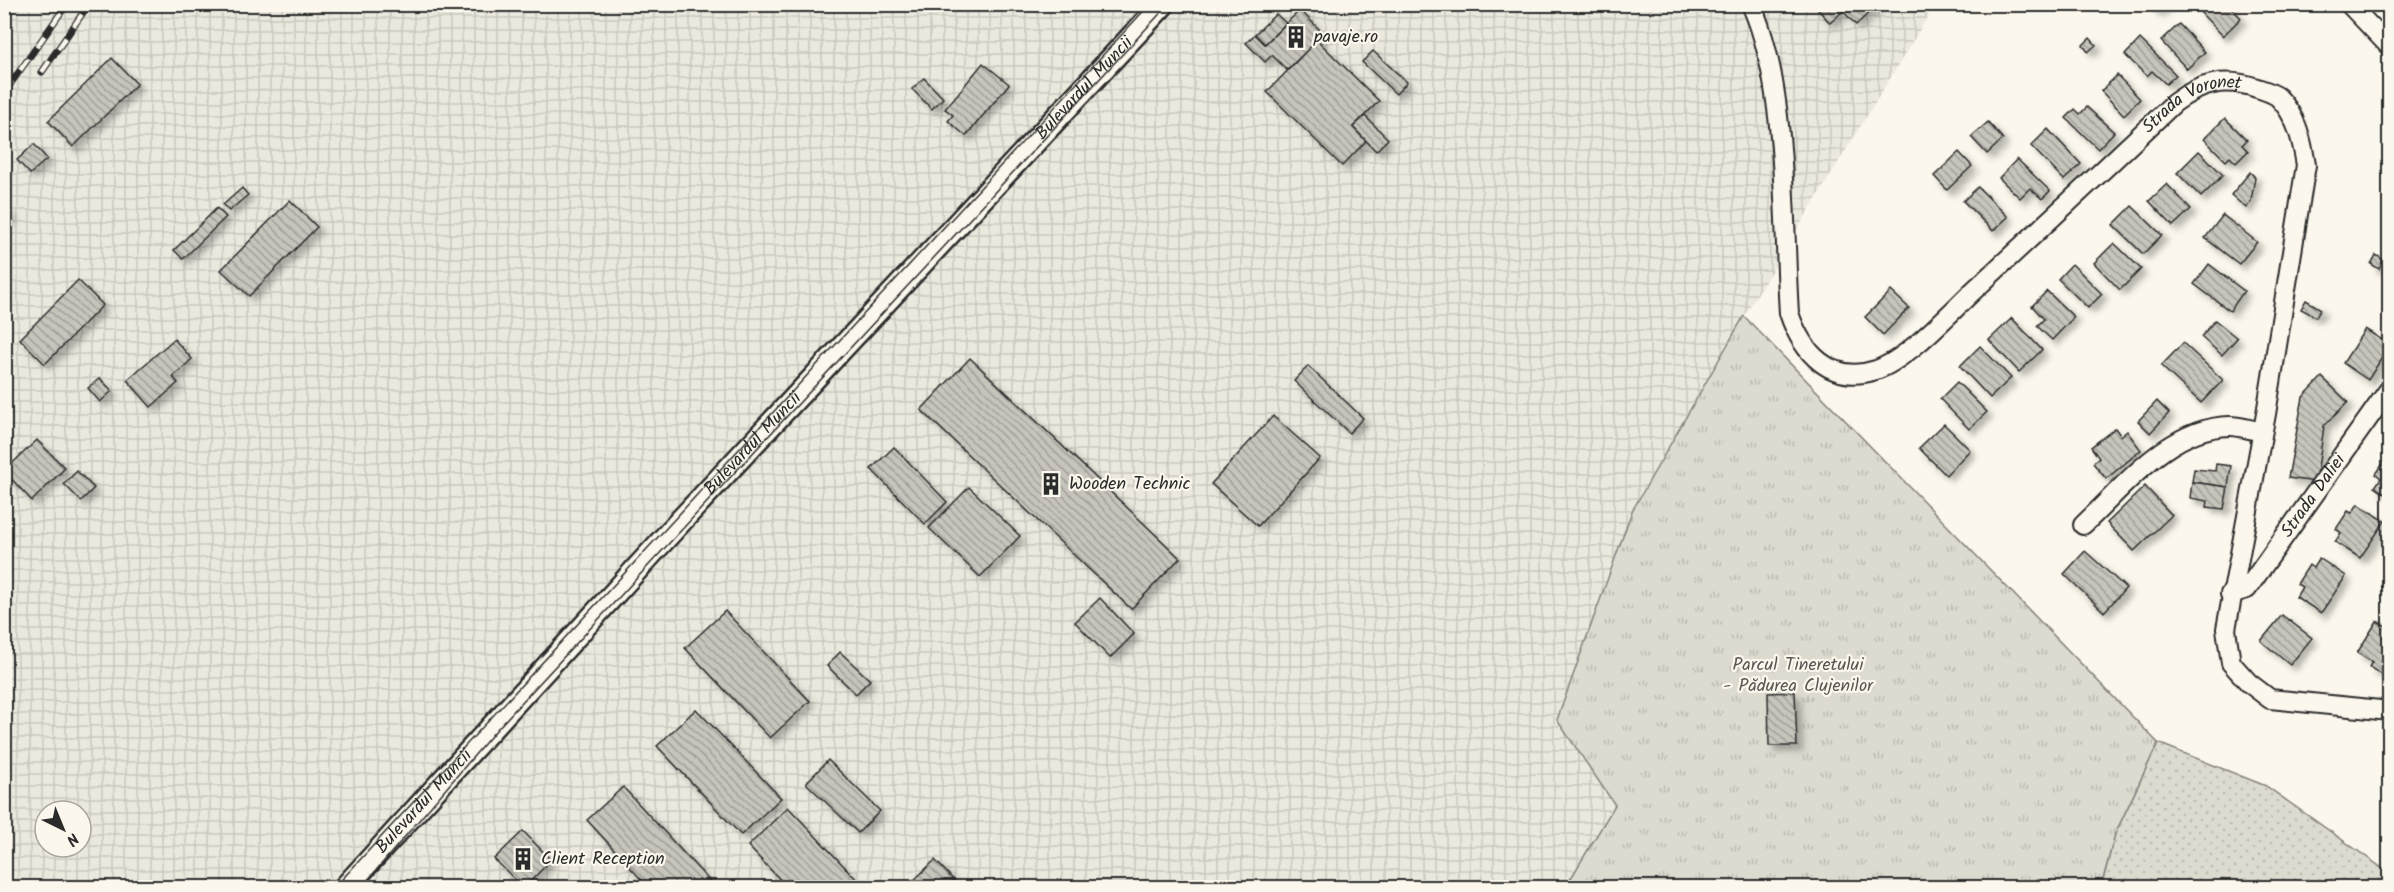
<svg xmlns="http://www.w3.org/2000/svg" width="2394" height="892" viewBox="0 0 2394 892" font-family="Kalam,sans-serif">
	<defs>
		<pattern id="industrial-grid" width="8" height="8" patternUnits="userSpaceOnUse" patternTransform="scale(1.5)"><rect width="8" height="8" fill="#ebe8de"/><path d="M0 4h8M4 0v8" fill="none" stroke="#cac7bf"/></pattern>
		<pattern id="grass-dots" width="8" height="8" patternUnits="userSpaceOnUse" patternTransform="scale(1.5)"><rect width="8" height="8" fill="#dddad0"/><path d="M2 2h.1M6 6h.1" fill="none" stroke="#bebbb3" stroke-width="1.8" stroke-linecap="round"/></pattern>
		<pattern id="park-tufts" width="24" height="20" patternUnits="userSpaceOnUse" patternTransform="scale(1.5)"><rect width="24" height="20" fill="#dddad0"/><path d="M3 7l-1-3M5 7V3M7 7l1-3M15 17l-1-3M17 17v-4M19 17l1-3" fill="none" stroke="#bebbb3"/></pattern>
		<pattern id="building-back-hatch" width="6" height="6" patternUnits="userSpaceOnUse" patternTransform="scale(1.5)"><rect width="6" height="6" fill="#c7c4bc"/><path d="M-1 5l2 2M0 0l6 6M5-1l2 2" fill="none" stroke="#a29f99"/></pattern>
		<filter id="shadow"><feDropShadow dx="5.5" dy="5.5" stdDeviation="3" flood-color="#0004"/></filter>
	</defs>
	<rect width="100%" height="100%" fill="#fbf7ec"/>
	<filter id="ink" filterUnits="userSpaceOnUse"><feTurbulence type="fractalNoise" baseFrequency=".0167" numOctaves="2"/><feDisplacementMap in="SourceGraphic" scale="12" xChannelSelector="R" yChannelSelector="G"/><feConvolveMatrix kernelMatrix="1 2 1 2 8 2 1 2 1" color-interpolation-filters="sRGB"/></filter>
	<g filter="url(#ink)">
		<path fill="url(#industrial-grid)" fill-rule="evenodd" d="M 5,5 L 1935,5 L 1744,316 L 1632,511 L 1557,720 L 1615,805 L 1565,887 L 5,888 ZM 45,811 L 81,811 L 81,847 L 45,847 Z"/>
		<polygon fill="url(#grass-dots)" stroke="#84827e" stroke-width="1.5" points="2158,743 2266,786 2389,873 2389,887 2101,888 2115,834"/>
		<polygon fill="url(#park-tufts)" stroke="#84827e" stroke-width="1.5" points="1744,316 2158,743 2115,834 2101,887 1565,888 1615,805 1557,720 1632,511"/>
		<g fill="url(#building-back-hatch)" stroke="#2b2b2b" stroke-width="1.5" filter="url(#shadow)">
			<polygon points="1813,4 1878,4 1856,25 1843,11 1830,23"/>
			<polygon points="2150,4 2166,4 2157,12"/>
			<polygon points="2205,4 2228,4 2241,18 2223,36 2199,11"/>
			<polygon points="1300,10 1324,34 1287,70 1272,55 1265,62 1246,43 1255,34 1265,44"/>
			<polygon points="1276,14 1286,23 1265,44 1255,34"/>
			<polygon points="2179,24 2205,52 2187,69 2161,41"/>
			<polygon points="2090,38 2096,45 2088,52 2083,45"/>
			<polygon points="2140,39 2176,75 2166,84 2152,71 2147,76 2125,55"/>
			<polygon points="1317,40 1379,101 1353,127 1366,141 1342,166 1267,92"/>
			<polygon points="1373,51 1407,82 1396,94 1362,62"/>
			<polygon points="112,58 137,84 73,147 48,121"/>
			<polygon points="983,63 1009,84 966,136 948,121 953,115 945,109"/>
			<polygon points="2117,75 2140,99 2124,115 2101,91"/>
			<polygon points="924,78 943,98 932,109 912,89"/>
			<polygon points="2087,107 2114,132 2098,149 2066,118 2075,109 2080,114"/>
			<polygon points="1365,116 1388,139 1376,151 1353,127"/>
			<polygon points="2225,118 2247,140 2242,145 2248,151 2236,163 2230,157 2226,161 2204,139"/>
			<polygon points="1988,122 2003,139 1987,154 1971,137"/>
			<polygon points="2048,129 2081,164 2064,180 2031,146"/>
			<polygon points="34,144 47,159 30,174 17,160"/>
			<polygon points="2199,151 2223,175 2201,197 2177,173"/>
			<polygon points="1959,152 1972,166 1947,190 1934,176"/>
			<polygon points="2017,159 2050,191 2042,199 2030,188 2020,198 1999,178"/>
			<polygon points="2250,172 2255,177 2251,201 2246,208 2231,195"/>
			<polygon points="2167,184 2191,209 2173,226 2149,201"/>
			<polygon points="1978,187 2008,217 1993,231 1963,201"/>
			<polygon points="242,188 248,195 229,211 223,205"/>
			<polygon points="290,200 317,227 249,296 221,270"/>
			<polygon points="2132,206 2162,235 2143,254 2113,225"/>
			<polygon points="217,208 226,217 183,259 174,250"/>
			<polygon points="4,209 12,214 4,225"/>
			<polygon points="2223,215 2257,242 2239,264 2205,238"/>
			<polygon points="2114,243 2141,269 2120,290 2094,263"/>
			<polygon points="2376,255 2384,260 2379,269 2371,264"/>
			<polygon points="2072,264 2102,294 2088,308 2058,279"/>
			<polygon points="2209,264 2244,291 2230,311 2194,284"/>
			<polygon points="78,280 103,305 45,364 20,339"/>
			<polygon points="1891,291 1909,308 1883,335 1865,317"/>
			<polygon points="2047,291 2074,317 2052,340 2037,326 2044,319 2032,306"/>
			<polygon points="2306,300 2321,309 2316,317 2301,309"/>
			<polygon points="2390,304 2390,319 2383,315"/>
			<polygon points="2012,318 2042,350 2019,372 1989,340"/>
			<polygon points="2215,320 2237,338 2222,355 2201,337"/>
			<polygon points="2365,329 2390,345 2368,380 2343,363"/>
			<polygon points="174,339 192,359 173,377 178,383 151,407 127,380"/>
			<polygon points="2183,343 2223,380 2201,403 2161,366"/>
			<polygon points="1980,346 2011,378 1990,398 1960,366"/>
			<polygon points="970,358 1180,558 1131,609 921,410"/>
			<polygon points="1308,366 1363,418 1349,433 1294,381"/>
			<polygon points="2322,377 2348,402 2324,426 2316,482 2288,478 2303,397"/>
			<polygon points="100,378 112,391 100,402 88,388"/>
			<polygon points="1957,382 1987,412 1969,429 1940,399"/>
			<polygon points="2157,401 2169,413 2150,433 2138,421"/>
			<polygon points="1273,416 1320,458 1258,526 1211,484"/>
			<polygon points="1944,424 1970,450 1946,475 1919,448"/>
			<polygon points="2115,428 2121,436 2127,431 2141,450 2106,479 2093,463 2099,458 2091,447"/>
			<polygon points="37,440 65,468 32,501 4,471"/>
			<polygon points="894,447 947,502 925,524 871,469"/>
			<polygon points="2388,456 2390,457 2390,497 2375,487 2381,478 2376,474"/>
			<polygon points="2216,464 2231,466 2228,487 2192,482 2194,469 2215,471"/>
			<polygon points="77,471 94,488 81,501 64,484"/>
			<polygon points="2192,482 2228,487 2224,509 2207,507 2208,501 2190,498"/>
			<polygon points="2145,486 2172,515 2134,551 2107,523"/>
			<polygon points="969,487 1020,536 980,577 929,528"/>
			<polygon points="2358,504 2385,521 2360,558 2335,542 2341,533 2336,529 2348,511 2352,513"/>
			<polygon points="2085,551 2126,588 2104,612 2064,574"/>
			<polygon points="2319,558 2346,576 2321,613 2296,597 2302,587 2297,584 2309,565 2313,568"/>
			<polygon points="1100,598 1134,634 1110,658 1075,622"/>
			<polygon points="725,611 810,701 770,738 685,648"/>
			<polygon points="2282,615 2312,638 2290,665 2261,641"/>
			<polygon points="2377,621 2390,628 2390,668 2384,676 2369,667 2372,662 2357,653"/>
			<polygon points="840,652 870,680 856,694 827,666"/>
			<polygon points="1795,692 1797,746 1769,746 1768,693"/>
			<polygon points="696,709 781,798 741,835 657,746"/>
			<polygon points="828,760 880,811 858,833 806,783"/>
			<polygon points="623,787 716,888 649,888 587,820"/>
			<polygon points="788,807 858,881 851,888 788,888 748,846"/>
			<polygon points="523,831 551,860 524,888 494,859"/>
			<polygon points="935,860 961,888 917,888 912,882"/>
		</g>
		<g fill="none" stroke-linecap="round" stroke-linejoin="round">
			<g stroke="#2b2b2b" stroke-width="22">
				<g id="minor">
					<path id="s1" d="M 1751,4 C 1788,86 1783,222 1789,313 C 1802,352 1830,385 1876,370 C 1905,361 1948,315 1971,293 C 2039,230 2107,167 2174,103 C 2201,83 2225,77 2257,88 C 2263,90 2273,93 2278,97 C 2297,116 2302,141 2306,165 L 2266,414 L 2226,629 L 2231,663 L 2249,683 L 2270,699 L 2390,711"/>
					<polyline points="2349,4 2390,47"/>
					<path d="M 2083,525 C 2124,487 2169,427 2230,426 C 2240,426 2252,430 2262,432"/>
					<path id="s2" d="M 2230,594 L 2247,589 L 2390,388"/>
				</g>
			</g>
			<g stroke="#2b2b2b" stroke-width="27">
				<g id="major">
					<path id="s3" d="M 345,888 L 677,525 L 1163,4"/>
				</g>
			</g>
			<use href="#minor" stroke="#fbf7ec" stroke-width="18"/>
			<use href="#major" stroke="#fbf7ec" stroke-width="22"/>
			<g stroke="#2b2b2b" stroke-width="1.5">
				<polyline points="334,888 1150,4"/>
				<polyline points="361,888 497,729 1169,4"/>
			</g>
			<g stroke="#2b2b2b" stroke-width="7">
				<g id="rail">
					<polyline points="42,72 89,4"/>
					<polyline points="4,93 67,4"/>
				</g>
			</g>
			<use href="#rail" stroke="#fbf7ec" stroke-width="4.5" stroke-dasharray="14" stroke-linecap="butt"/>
		</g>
	</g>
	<defs>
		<g id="building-bare" transform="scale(1.8)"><path d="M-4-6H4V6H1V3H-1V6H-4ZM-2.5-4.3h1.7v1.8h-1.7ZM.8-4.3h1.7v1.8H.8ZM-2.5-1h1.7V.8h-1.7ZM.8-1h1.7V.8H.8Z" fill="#2b2b2b" stroke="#fbf7ec" stroke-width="2.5" paint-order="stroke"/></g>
	</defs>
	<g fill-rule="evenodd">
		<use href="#building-bare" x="1296" y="37"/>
		<use href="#building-bare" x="1051" y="484"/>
		<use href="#building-bare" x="523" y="859"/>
	</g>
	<g text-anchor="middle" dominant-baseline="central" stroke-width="4.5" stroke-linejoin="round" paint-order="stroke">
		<g font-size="18" fill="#2b2b2b" stroke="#fbf7ec" text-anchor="start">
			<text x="1314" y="37">pavaje.ro</text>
			<text x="1069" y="484">Wooden Technic</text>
			<text x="541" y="859">Client Reception</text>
		</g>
		<g font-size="18" fill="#2b2b2b" stroke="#fbf7ec">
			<text stroke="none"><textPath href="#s3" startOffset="1089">Bulevardul Muncii</textPath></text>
			<text stroke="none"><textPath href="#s1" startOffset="848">Strada Voroneț</textPath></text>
			<text stroke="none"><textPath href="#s3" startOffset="603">Bulevardul Muncii</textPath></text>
			<text stroke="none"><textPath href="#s2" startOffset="132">Strada Daliei</textPath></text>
			<text stroke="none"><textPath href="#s3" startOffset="117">Bulevardul Muncii</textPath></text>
		</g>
		<g font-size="18" fill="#585754" stroke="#fbf7ec">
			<text x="1798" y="665">Parcul Tineretului<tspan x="1798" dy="21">- Pădurea Clujenilor</tspan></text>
		</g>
	</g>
	<rect width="2394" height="892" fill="none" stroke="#fbf7ec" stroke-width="24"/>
	<rect x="12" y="12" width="2370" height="868" fill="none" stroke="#2b2b2b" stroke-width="2" filter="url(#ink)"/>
	<g transform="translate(63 829) rotate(137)"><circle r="28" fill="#fbf7ec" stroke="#a8a59f" stroke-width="1.5"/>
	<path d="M0-4.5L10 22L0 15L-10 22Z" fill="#2b2b2b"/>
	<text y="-9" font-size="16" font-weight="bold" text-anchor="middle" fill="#2b2b2b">N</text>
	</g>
</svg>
